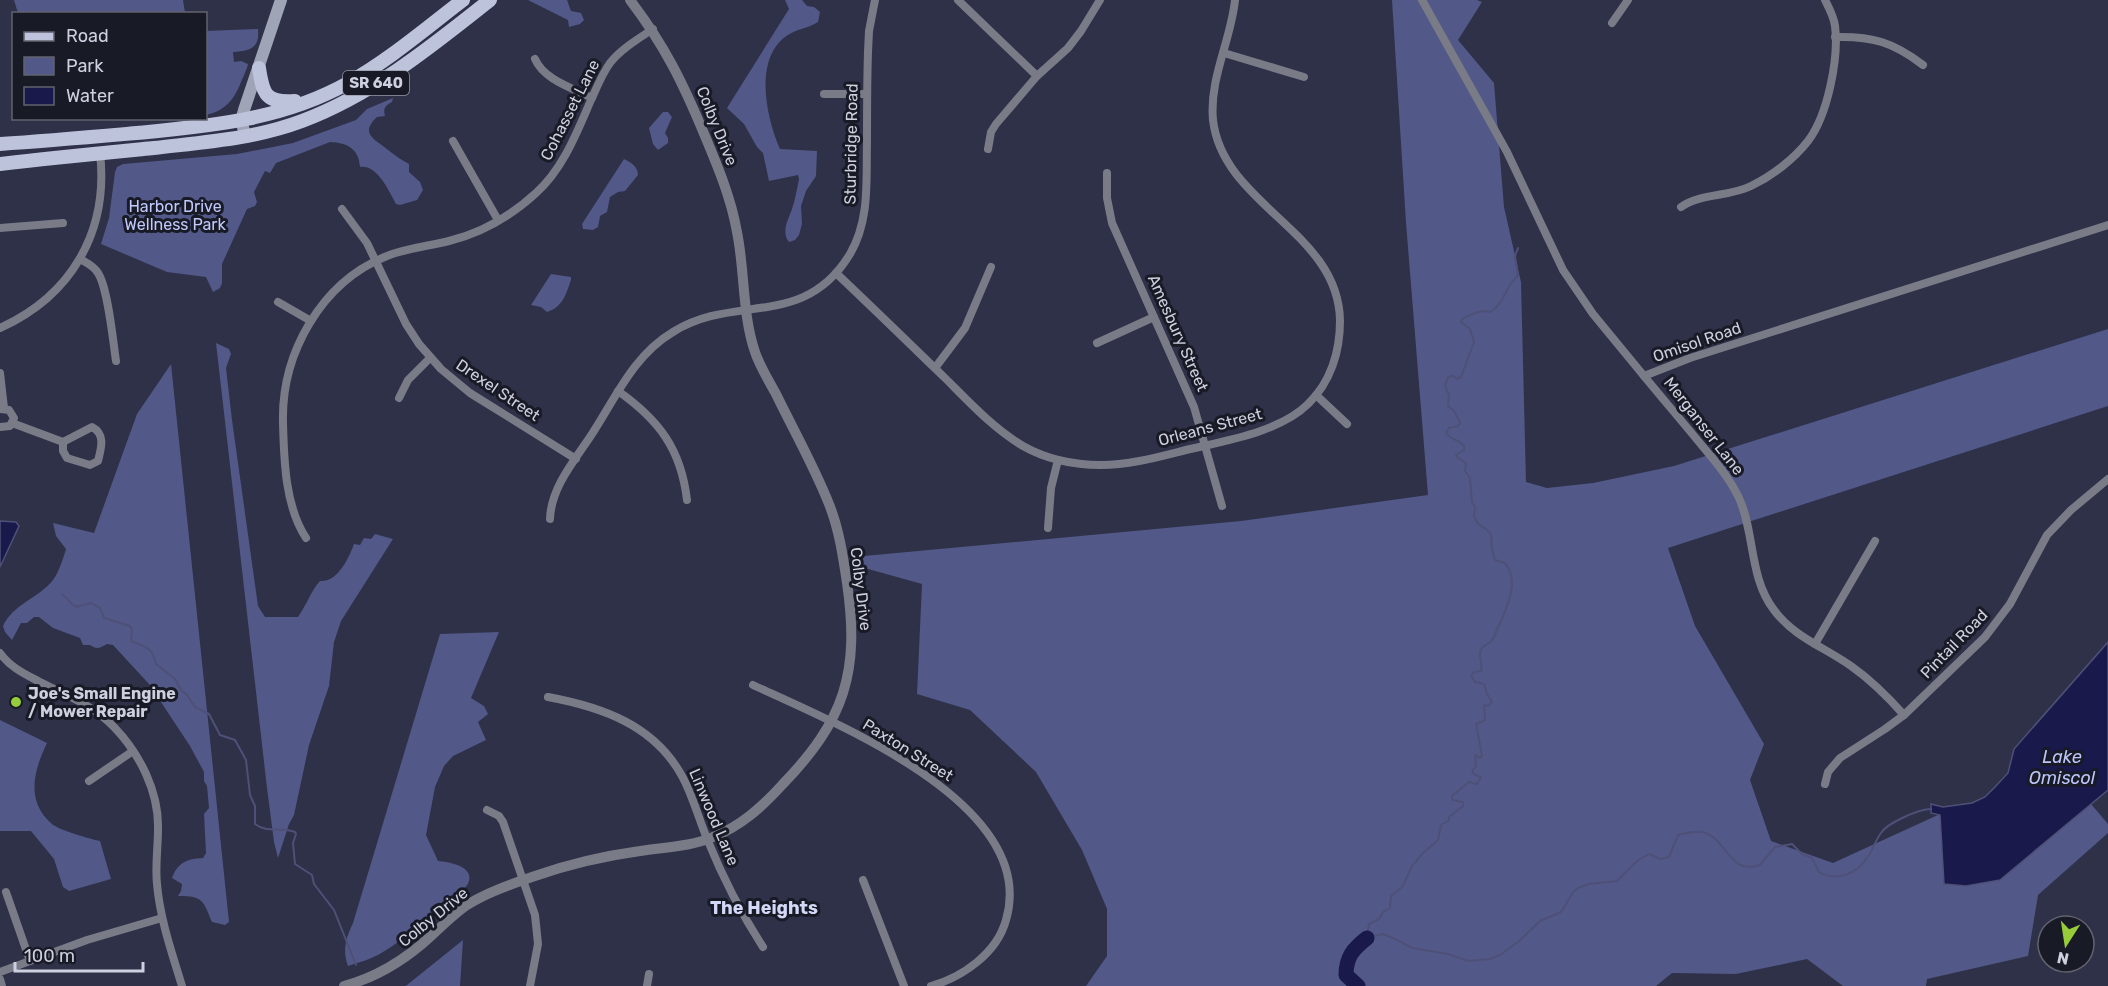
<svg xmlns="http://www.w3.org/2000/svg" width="2108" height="986" viewBox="0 0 2108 986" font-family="Rubik,sans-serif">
	<rect width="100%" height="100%" fill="#2e3148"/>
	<g fill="#525888">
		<polygon points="14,0 183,0 185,13 18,13"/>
		<polygon points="528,0 567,0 571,11 581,13 584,20 580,24 569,27 568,20"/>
		<path d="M 785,0 L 802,0 L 807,6 L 814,7 L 820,12 L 818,22 C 809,28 797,29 788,35 C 753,57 766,118 780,149 L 817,151 L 816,176 L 806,191 L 801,206 L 802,224 L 799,235 L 795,240 L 789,242 C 781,232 788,220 792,209 C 795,200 797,189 799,179 L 798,175 L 769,181 L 763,153 L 757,147 L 744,124 L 727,108 L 789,9 Z"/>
		<polygon points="1392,0 1477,0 1482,2 1458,40 1494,83 1504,207 1521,282 1526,482 1547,488 1593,483 1674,466 2108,329 2108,406 1668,548 1695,626 1764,744 1750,780 1771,841 1833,863 1940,814 1944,884 1966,886 2000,879 2091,804 2108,824 2108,833 2038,895 2028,956 1927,979 1926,986 1843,986 1807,959 1736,974 1672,973 1656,986 1086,986 1107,956 1107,909 1082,850 1036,772 970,710 917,694 922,584 861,567 855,568 853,557 1241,521 1428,495 1406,223"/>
		<path d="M 258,29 C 260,49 249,51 233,52 L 234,62 L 241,61 L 248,64 L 247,68 C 237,91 233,109 206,115 L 206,31 Z"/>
		<path d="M 393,98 L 392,102 C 385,106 383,108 385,116 L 377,117 C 359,134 375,139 388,150 C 395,155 401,160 409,164 L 409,172 L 420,182 L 423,190 L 417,200 L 400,205 L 396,204 C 389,191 377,164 360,167 C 359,149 348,143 330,142 L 276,163 L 270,173 L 265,171 L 254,192 L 257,202 L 255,206 L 247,209 L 222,264 L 222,283 L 220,288 L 213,292 L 206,277 L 167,272 L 101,244 L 109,218 L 115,172 L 117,167 L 123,164 L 237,154 L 293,143 L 356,120 L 367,109 Z"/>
		<polygon points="663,112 668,112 672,117 665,133 668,138 668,143 658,150 653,144 649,128"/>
		<path d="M 624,159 C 630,162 638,166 638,175 L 625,191 L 618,192 L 610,197 L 607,212 L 600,216 L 598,227 L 593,230 L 583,229 L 582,224 Z"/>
		<path d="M 551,274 L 571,277 L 571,280 C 566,294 563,307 547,312 L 541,307 L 531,305 Z"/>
		<path d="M 216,343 L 229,349 L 231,354 L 226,368 L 232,420 L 258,606 L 265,617 L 298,617 C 306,606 312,589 320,581 C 337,583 349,558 354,544 L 360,545 L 364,538 L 371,539 L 375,534 L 393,539 L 341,621 L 334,642 L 329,686 L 309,745 L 294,815 L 289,824 L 278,858 L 274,842 L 267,788 Z"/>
		<path d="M 171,364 L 229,922 L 225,925 L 212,922 C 203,901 204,896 178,896 L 181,891 L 182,884 L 172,878 C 178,862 187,859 203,858 L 206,853 L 204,814 L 209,808 L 207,786 L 204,781 L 204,772 L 190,746 L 149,684 L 113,645 L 107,644 C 100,648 97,650 90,645 L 83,645 L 80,638 L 53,628 L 39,617 L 34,617 L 27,623 L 21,623 L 12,640 L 5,632 L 3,626 C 13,604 39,598 53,580 C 59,572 63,559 66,549 L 56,536 L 53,523 L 94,533 L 137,414 Z"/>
		<path d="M 499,632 L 471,698 L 484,706 L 488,714 L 478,722 L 486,740 L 453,756 L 444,766 L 435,787 L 426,835 L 438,861 C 449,862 473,866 469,881 C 467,890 455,893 448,898 C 427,916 407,938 383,952 C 372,959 360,962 348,966 C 342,950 346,938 353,923 L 440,634 Z"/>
		<path d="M 0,720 L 47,743 C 34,770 25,801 52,824 C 59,830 90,839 100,841 L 111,879 L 69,891 L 63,887 L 54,859 L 31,831 L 0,831 Z"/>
		<polygon points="463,940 460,986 405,986 407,985"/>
	</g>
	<g fill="#19194b" stroke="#4f5077" stroke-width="1.5">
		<polygon points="0,521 16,522 19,526 0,567"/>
		<polygon points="2108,642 2108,790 2000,880 1966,886 1944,884 1940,815 1931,813 1931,804 1943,807 1972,803 1985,797 1995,787 2008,773 2014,749"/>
	</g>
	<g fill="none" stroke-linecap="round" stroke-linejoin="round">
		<g stroke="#4f5077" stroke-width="2">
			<path d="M 62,594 C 78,607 68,610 91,603 L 100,608 L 104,618 L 130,626 L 132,630 L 131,641 C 145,647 152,646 156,664 L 175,679 L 181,690 L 187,695 L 195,707 L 209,714 L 220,735 L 235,740 L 246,760 L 250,795 L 255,806 L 255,824 C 266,833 282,827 295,832 L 296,834 L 293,843 L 295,864 L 312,875 L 314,884 L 334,910 L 356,965"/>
			<path d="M 1367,938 L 1369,924 L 1379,919 L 1383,912 L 1390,908 L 1391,896 L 1403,886 L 1412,866 L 1423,853 L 1438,840 L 1441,825 L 1449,820 L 1449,817 L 1463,806 L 1463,802 L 1452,800 L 1452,796 L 1469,782 L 1477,784 L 1481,777 L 1475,775 L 1472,771 L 1476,766 L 1475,755 L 1480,758 L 1482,756 L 1476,724 L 1485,720 L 1484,705 L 1488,706 L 1492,702 L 1487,694 L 1484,684 L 1475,682 L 1471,676 L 1474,672 L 1481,671 C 1483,664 1479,658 1480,652 C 1482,644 1490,645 1493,639 C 1501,618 1523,585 1505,563 L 1495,560 L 1492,550 L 1491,534 L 1486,529 L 1477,523 L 1474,516 L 1475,507 L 1472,502 L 1470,478 L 1465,471 L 1466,463 L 1457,457 L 1456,455 L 1464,450 L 1464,446 C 1459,439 1452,441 1446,433 L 1449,428 L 1458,426 L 1460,422 L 1454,411 L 1448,406 L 1449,395 L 1445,386 L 1448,377 L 1453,376 L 1457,379 L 1461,377 L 1474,342 L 1470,329 L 1461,322 L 1462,319 C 1468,316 1477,311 1484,311 C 1490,311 1487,314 1493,310 C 1505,302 1506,284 1518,276 L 1515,256 L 1518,248"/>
			<path d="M 1367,938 L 1383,934 L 1395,939 L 1412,948 L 1448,954 L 1468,961 L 1490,959 L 1500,955 L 1518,942 L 1540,921 L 1561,912 L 1574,891 L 1578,888 L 1589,884 L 1617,881 L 1637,861 L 1649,854 L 1660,859 L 1669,857 L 1678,835 C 1686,833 1699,830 1706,833 C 1727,841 1730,875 1760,865 L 1775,847 L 1792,844 L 1802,854 L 1812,858 L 1819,872 C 1836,882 1857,874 1867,858 C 1873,850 1875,841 1881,833 C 1887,823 1919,809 1931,809"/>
		</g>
		<path stroke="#19194b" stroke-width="15" d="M 1358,986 L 1346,975 C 1346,957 1353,949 1367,938"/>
		<g stroke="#797b87" stroke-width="8">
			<polyline points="958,0 1037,76"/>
			<polyline points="1422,0 1507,152 1563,270 1593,314 1644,376 1690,358 2108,225"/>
			<polyline points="1612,23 1628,0"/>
			<path d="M 1835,37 C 1872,36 1893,42 1923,65"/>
			<polyline points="1224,53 1304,77"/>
			<path d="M 535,59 C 544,80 573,88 592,98"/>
			<polyline points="824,94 867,94"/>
			<polyline points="453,141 498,220"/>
			<polyline points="988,149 991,132 996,124 1037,76 1068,48 1081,31 1100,0"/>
			<polyline points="1107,173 1107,198 1112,223 1194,407 1222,506"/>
			<path d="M 1681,207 C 1701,193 1729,197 1751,186 C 1772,176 1794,159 1808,141 C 1828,115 1839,57 1835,26 C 1834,17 1829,8 1825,0"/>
			<polyline points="342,209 367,243 406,324 419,344 441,369 470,393 576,459"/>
			<polyline points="0,228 63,223"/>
			<path d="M 80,259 C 87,263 94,266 98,273 C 108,288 113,341 116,361"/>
			<path d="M 836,273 C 873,308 909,343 946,379 C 969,402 994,429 1023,446 C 1046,459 1074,465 1101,465 C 1130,465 1158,457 1186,450 C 1224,441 1280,432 1308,404 C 1331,382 1340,351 1340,321 C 1339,231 1223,206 1213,120 C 1209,79 1231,40 1235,0"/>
			<polyline points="278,302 311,321"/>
			<path d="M 0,328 C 71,296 109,232 100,153"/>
			<polyline points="1097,343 1154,317"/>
			<polyline points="935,368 965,328 991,267"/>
			<polyline points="0,373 4,408"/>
			<path d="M 1644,376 C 1662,398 1681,420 1699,442 C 1714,460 1729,477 1739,498 C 1755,533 1749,578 1774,610 C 1794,637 1824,647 1851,666 C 1871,680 1888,697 1904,715"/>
			<path d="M 618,391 C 659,420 681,449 687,500"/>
			<polyline points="1316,395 1347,424"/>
			<polyline points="399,398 408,380 430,358"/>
			<polyline points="0,409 9,410 14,418 10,426 0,427"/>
			<polyline points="12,423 63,442"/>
			<path d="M 92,427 C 106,434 101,449 98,461 L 90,465 L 67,458 L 63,451 L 63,442 Z"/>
			<path d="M 550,519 C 551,487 575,460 592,434 C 616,397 634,355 673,332 C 735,293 804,330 850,254 C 870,220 866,181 867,143 C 867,113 867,82 868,52 L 869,31 L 875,0"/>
			<polyline points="1048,528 1051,488 1058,460"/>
			<path d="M 306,538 C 285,506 284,460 283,423 C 281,354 321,282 387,256 C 407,248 429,246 449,241 C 481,233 512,215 536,193 C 563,169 577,132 591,100 C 597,87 602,74 610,63 C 621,49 638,39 653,29"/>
			<polyline points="1815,644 1875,541"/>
			<path d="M 0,653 C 11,668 25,674 40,682 C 66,695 94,706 114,727 C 140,754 159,792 158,829 C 158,848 155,866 157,884 C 160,919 172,953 182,986"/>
			<path d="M 753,685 C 834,723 1040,804 1006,920 C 997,953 963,977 931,986"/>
			<path d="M 548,697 C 602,707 654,725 682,776 C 693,796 699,820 708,841 C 723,878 741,913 763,947"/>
			<polyline points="89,781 133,751"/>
			<polyline points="1825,784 1828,772 1840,758 1885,729 1904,715 1985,637 2010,604 2047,535 2071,510 2108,479"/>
			<polyline points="487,810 499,816 503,822 535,915 538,944 530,986"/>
			<polyline points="863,880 904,986"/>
			<polyline points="6,892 30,961"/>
			<polyline points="0,972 87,940 162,918"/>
			<polyline points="0,979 2,986"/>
			<polyline points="647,986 649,974"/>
		</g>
		<path stroke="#797b87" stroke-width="10" d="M 344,986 C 378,977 405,960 431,936 C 442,926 454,914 467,905 C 488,892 512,884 535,876 C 569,864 604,856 640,851 C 664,847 690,847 713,837 C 741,826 762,807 782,785 C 845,720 860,672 847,583 C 843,556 839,529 829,504 C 814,466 794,431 776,394 C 769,381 760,367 755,352 C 742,314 745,271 737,232 C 731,198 718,167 705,136 C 683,83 665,46 630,0"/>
		<polyline stroke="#a0a4b7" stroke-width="12" points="246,137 241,121 244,110 281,0"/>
		<g stroke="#bec3dc" stroke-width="14">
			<path d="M 259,68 C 263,95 266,103 295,101"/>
			<path d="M 0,144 C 46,141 91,137 137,133 C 210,126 282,120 348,83 C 389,60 425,29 463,0"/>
			<path d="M 0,164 C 51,158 103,153 154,148 C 205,142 254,139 302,121 C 372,95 432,46 490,0"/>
		</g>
	</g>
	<circle fill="#96cc39" stroke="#181a25" stroke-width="2" cx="16" cy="702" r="6"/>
	<g text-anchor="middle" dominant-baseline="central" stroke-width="6" stroke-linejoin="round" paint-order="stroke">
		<rect fill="#181a25" stroke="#9799a7" stroke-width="1.5" x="343" y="71" width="66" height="24" rx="4.5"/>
		<g font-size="15" font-weight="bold" fill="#ced0df">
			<text x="376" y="83">SR 640</text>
		</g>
		<g font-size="16" fill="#ced0df" stroke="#181a25">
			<text transform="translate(570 110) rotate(-63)">Cohasset Lane</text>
			<text transform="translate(717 126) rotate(68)">Colby Drive</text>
			<text transform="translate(851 144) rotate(-89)">Sturbridge Road</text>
			<text transform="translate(1178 333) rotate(66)">Amesbury Street</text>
			<text transform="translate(1697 342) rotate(-19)">Omisol Road</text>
			<text transform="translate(498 390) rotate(34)">Drexel Street</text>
			<text transform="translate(1704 426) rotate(52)">Merganser Lane</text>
			<text transform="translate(1210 427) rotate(-15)">Orleans Street</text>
			<text transform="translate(861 589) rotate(83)">Colby Drive</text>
			<text transform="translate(1954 644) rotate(-46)">Pintail Road</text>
			<text transform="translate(908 750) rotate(32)">Paxton Street</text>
			<text transform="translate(714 817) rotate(67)">Linwood Lane</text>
			<text transform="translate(433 917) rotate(-39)">Colby Drive</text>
		</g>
		<g font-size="16" fill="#c1c9fc" stroke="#181a25">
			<text x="175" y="206">Harbor Drive<tspan x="175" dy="18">Wellness Park</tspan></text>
		</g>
		<g font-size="16" font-weight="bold" fill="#ced0df" stroke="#181a25" text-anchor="start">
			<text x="28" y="693">Joe's Small Engine<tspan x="28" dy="18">/ Mower Repair</tspan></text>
		</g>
		<g font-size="18" font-style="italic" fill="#bcc4f8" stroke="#181a25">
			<text x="2062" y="757">Lake<tspan x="2062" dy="21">Omiscol</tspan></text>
		</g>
		<g font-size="18" font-weight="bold" fill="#d3d8f6" stroke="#181a25">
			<text x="764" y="908">The Heights</text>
		</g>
	</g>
	<rect x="12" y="12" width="195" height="108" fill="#181a25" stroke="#61636f" stroke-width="1.5"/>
	<rect x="24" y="32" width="30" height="9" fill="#bec3dc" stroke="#61636f" stroke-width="1.5"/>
	<text x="66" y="42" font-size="18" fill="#ced0df">Road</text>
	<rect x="24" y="57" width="30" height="18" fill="#525888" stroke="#61636f" stroke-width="1.5"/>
	<text x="66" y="72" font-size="18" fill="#ced0df">Park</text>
	<rect x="24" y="87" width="30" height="18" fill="#19194b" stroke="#61636f" stroke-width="1.5"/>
	<text x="66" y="102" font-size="18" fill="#ced0df">Water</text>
	<g transform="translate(2066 944) rotate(192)"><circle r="28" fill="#181a25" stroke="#61636f" stroke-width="1.5"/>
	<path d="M0-4.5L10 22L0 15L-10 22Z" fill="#96cc39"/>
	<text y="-9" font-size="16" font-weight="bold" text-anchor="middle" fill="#ced0df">N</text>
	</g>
	<path d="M15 962v9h128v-9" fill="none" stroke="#ced0df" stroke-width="3"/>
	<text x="24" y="962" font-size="18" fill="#ced0df" stroke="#181a25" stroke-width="4.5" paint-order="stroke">100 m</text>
</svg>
